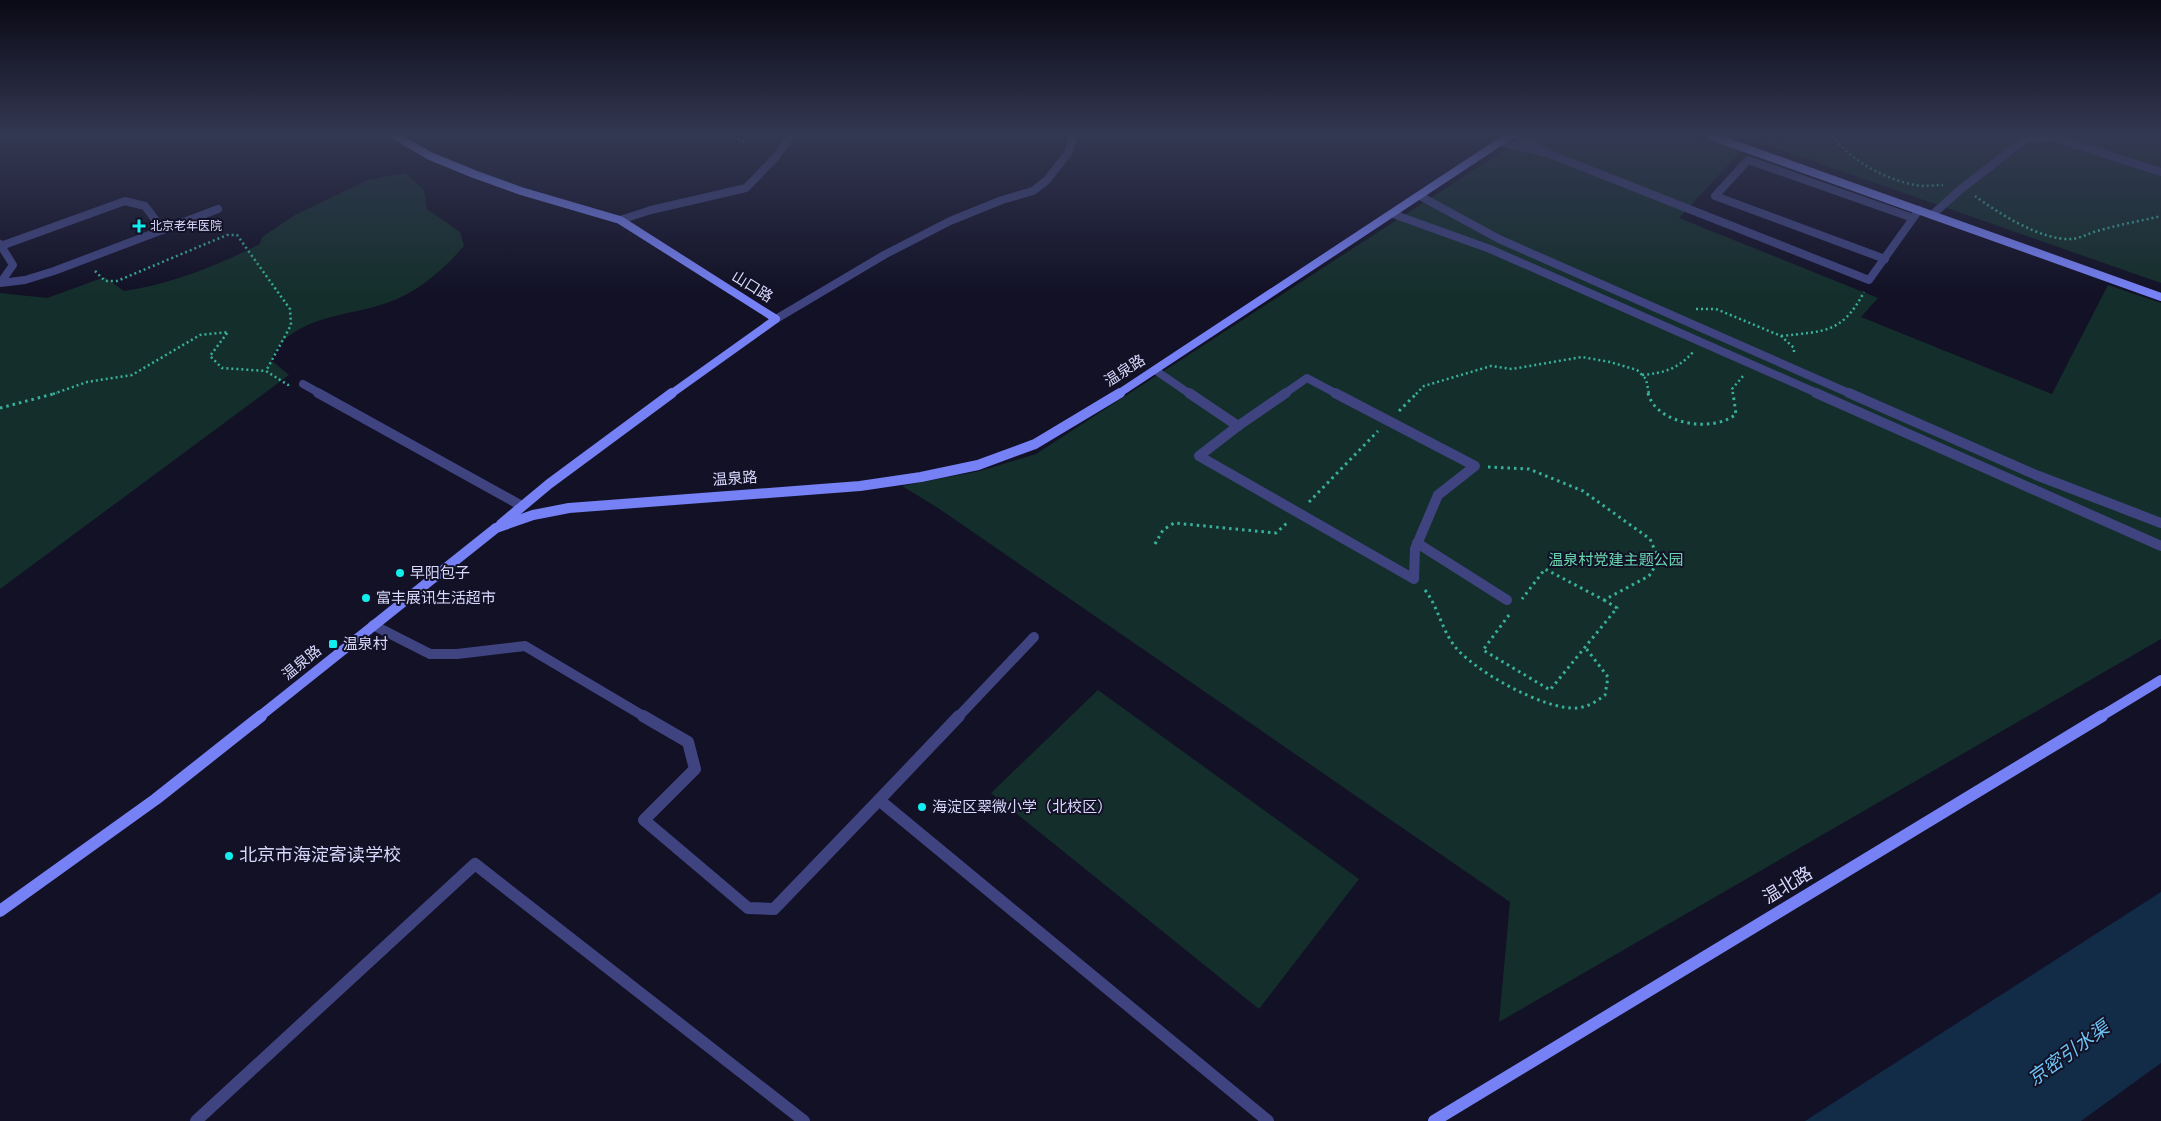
<svg xmlns="http://www.w3.org/2000/svg" width="2161" height="1121" viewBox="0 0 2161 1121" font-family="'Alegreya Sans','Noto Sans SC',sans-serif">
	<rect width="100%" height="100%" fill="#121126"/>
	<g fill="#142f2b">
		<polygon points="1526,136 1695,136 1741,151 1679,218 1878,298 1861,317 2052,394 2108,285 2161,303 2161,639 1499,1022 1510,902 938,508 902,486 980,471 1036,454"/>
		<polygon points="1741,136 2161,136 2161,283"/>
		<path d="M 405,173 L 424,190 L 427,209 L 460,232 L 464,246 C 443,270 418,292 387,303 C 352,315 313,314 283,341 C 278,345 274,354 271,360 L 289,375 L 0,589 L 0,293 L 47,298 L 105,277 L 124,291 C 171,284 217,266 260,244 L 262,237 L 295,215 L 368,180 Z"/>
		<polygon points="1098,690 1359,879 1259,1009 991,793"/>
	</g>
	<polygon fill="#122c48" points="2161,892 2161,1063 2081,1121 1805,1121"/>
	<g fill="none" stroke-linecap="round" stroke-linejoin="round">
		<g stroke="#38b09c" stroke-width="2.5" stroke-dasharray="2 3" stroke-linecap="butt">
			<polyline points="734,136 742,142 754,136"/>
			<path d="M 1832,136 C 1852,161 1884,179 1915,185 C 1925,187 1934,185 1943,185"/>
			<path d="M 1975,196 C 1998,213 2042,241 2072,239 C 2082,238 2091,232 2101,230 C 2121,224 2141,221 2161,216"/>
			<polyline points="95,271 105,281 117,281 227,235 237,235 290,309 291,325 266,371 288,385 290,384"/>
			<polyline points="1696,309 1716,309 1781,336 1794,348 1794,354"/>
			<path d="M 1781,336 C 1824,331 1842,334 1864,292"/>
			<path d="M 1642,375 C 1664,373 1678,369 1693,352"/>
			<polyline points="53,394 87,382 132,375 200,335 228,332 210,356 222,368 266,371"/>
			<polyline points="1416,394 1424,386 1491,366 1512,369 1582,357 1610,362 1637,370 1646,379 1649,394"/>
			<polyline points="1733,394 1732,389 1744,375"/>
		</g>
		<g stroke="#38b09c" stroke-width="3" stroke-dasharray="2.5 4" stroke-linecap="butt">
			<path d="M 1648,393 C 1656,425 1714,433 1736,414 L 1733,393"/>
			<polyline points="0,408 57,393"/>
			<polyline points="1399,411 1417,393"/>
			<polyline points="1488,467 1529,469 1583,491 1650,539 1659,560 1649,576 1604,600 1545,569 1522,599"/>
			<polyline points="1309,502 1378,431"/>
			<polyline points="1155,544 1163,530 1174,523 1276,533 1287,523"/>
			<path d="M 1425,590 C 1438,607 1441,627 1453,644 C 1471,670 1546,711 1577,708 C 1588,707 1597,701 1605,695 L 1608,677 L 1585,647"/>
			<polyline points="1509,615 1483,650 1550,690 1617,608 1604,600"/>
		</g>
		<g stroke="#3f4481" stroke-width="8">
			<polyline points="2023,136 2040,139 2049,136"/>
			<polyline points="2049,136 2161,172"/>
			<polyline points="1547,153 1869,280 1919,210"/>
			<polyline points="1420,196 1499,239 1851,394"/>
			<polyline points="1393,214 1490,249 1819,394"/>
			<polyline points="1932,215 1961,189 2028,137"/>
			<polyline points="620,220 651,210 746,188 775,158 791,136"/>
			<polyline points="0,244 13,265 1,282"/>
			<polyline points="1,246 125,201 145,206 163,230"/>
			<polyline points="1885,259 1715,196 1748,160 1913,218"/>
			<polyline points="0,283 25,280 54,271 218,209"/>
			<polyline points="776,319 884,255 950,221 1002,200 1033,191 1047,180 1068,153 1073,136"/>
			<polyline points="1155,370 1190,394"/>
			<polyline points="303,384 321,394"/>
			<polyline points="1284,394 1307,378 1337,394"/>
		</g>
		<g stroke="#3f4481" stroke-width="10">
			<polyline points="318,393 522,506"/>
			<polyline points="1189,393 1238,426"/>
			<polyline points="1816,393 2161,546"/>
			<polyline points="1849,393 2036,475 2161,523"/>
			<polyline points="1238,426 1199,456 1414,579 1415,549 1438,495 1475,466 1335,393"/>
			<polyline points="1238,426 1286,393"/>
			<polyline points="1417,543 1507,600"/>
		</g>
		<polyline stroke="#3f4481" stroke-width="8" points="1500,142 1547,153 1517,136"/>
		<g stroke="#3f4481" stroke-width="10">
			<polyline points="373,625 430,654 457,654 525,646 645,717"/>
			<polyline points="958,717 1034,637"/>
		</g>
		<g stroke="#3f4481" stroke-width="12">
			<polyline points="643,716 688,742 695,769 644,820 748,908 774,909 879,800 1268,1121"/>
			<polyline points="879,800 959,716"/>
			<polyline points="196,1121 475,864 804,1121"/>
		</g>
		<g stroke="#7681f5" stroke-width="8">
			<polyline points="396,136 430,156 474,174 521,191 620,220 776,319 671,394"/>
			<polyline points="1711,136 2161,297"/>
			<polyline points="1118,394 1509,136"/>
		</g>
		<g stroke="#7681f5" stroke-width="10">
			<polyline points="501,524 549,484 672,393"/>
			<polyline points="259,717 496,528 533,515 569,508 860,486 921,477 978,465 1035,444 1120,393"/>
			<polyline points="2100,717 2161,680"/>
		</g>
		<g stroke="#7681f5" stroke-width="12">
			<polyline points="0,911 156,799 261,716"/>
			<polyline points="1434,1121 2102,716"/>
		</g>
	</g>
	<linearGradient id="sky" x2="0" y2="1"><stop stop-color="#0a0915"/><stop offset="0.46" stop-color="#333852"/><stop offset="1" stop-color="#333852" stop-opacity="0"/></linearGradient>
	<rect width="2161" height="293" fill="url(#sky)"/>
	<g fill="#12eeed" stroke="#121126" stroke-width="2">
		<path d="M136.5 218.5h5v5h5v5h-5v5h-5v-5h-5v-5h5z"/>
		<circle cx="400" cy="573" r="5"/>
		<circle cx="366" cy="598" r="5"/>
		<rect x="328" y="639" width="10" height="10" rx="2.5"/>
		<circle cx="922" cy="807" r="5"/>
		<circle cx="229" cy="856" r="5"/>
	</g>
	<g text-anchor="middle" dominant-baseline="central" stroke-width="4" stroke-linejoin="round" paint-order="stroke">
		<g font-size="12" fill="#d9d8fc" stroke="#121126" text-anchor="start">
			<text x="150" y="226">北京老年医院</text>
		</g>
		<g font-size="15" fill="#d9d8fc" stroke="#121126">
			<text transform="translate(752 287) rotate(32)">山口路</text>
			<text transform="translate(1125 371) rotate(-33)">温泉路</text>
			<text transform="translate(735 479) rotate(-4)">温泉路</text>
			<text transform="translate(302 663) rotate(-39)">温泉路</text>
		</g>
		<g font-size="15" fill="#69d8b0" stroke="#121126">
			<text x="1616" y="560">温泉村党建主题公园</text>
		</g>
		<g font-size="15" fill="#d9d8fc" stroke="#121126" text-anchor="start">
			<text x="410" y="573">早阳包子</text>
			<text x="376" y="598">富丰展讯生活超市</text>
			<text x="343" y="644">温泉村</text>
			<text x="932" y="807">海淀区翠微小学（北校区）</text>
		</g>
		<g font-size="18" fill="#d9d8fc" stroke="#121126" text-anchor="start">
			<text x="239" y="856">北京市海淀寄读学校</text>
		</g>
		<g font-size="18" fill="#d9d8fc" stroke="#121126">
			<text transform="translate(1788 886) rotate(-31)">温北路</text>
		</g>
		<g font-size="19" font-style="italic" fill="#6ec5f5" stroke="#121126">
			<text transform="translate(2069 1054) rotate(-36)">京密引水渠</text>
		</g>
	</g>
</svg>
